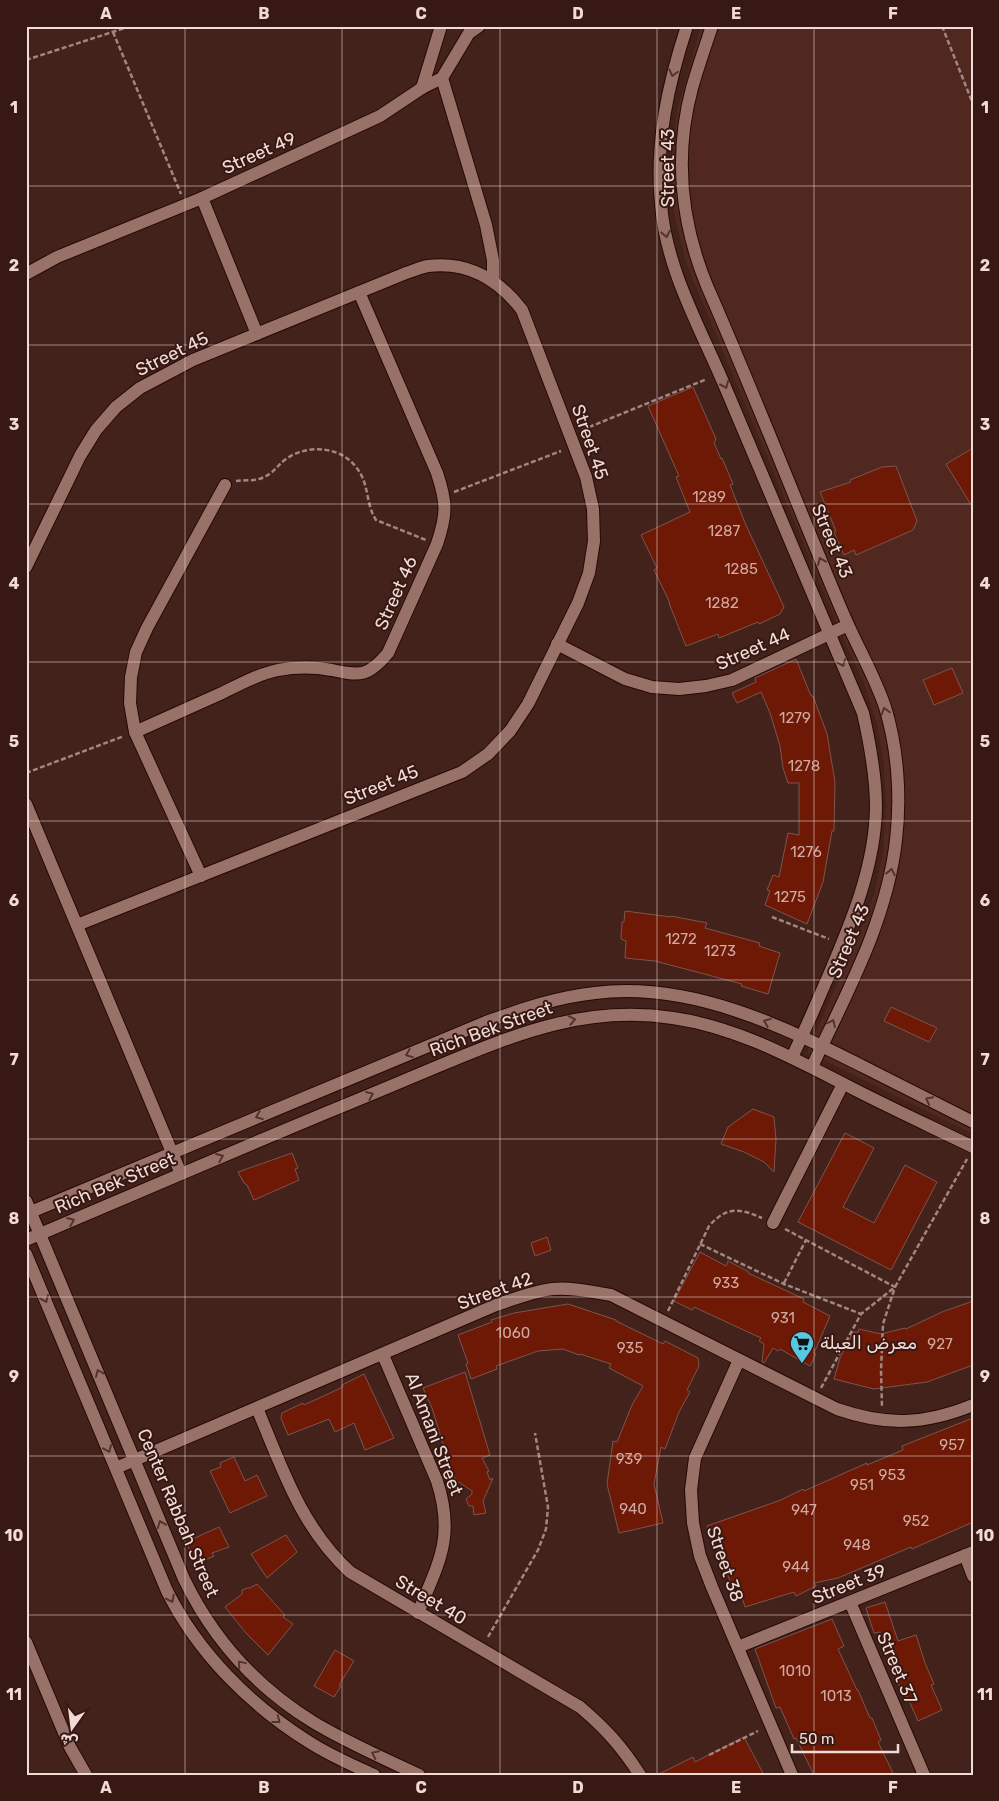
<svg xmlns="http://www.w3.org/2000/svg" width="999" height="1801" viewBox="0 0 999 1801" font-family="Rubik,Cairo,sans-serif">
	<rect width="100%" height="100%" fill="#42221b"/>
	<polygon fill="#502820" points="701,26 973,26 973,1134 807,1052 860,932 875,892 883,851 886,808 884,766 877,724 864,683 846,645 686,263 674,213 671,161 677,110"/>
	<g fill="#6e1806" stroke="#7b564e">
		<polygon points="693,387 716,439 714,443 721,459 722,458 733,484 730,485 745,523 784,607 780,614 759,624 758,622 719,638 718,634 686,646 669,603 670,603 654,570 657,568 641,535 690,512 676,477 679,476 648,406"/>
		<polygon points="973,448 973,508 946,464"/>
		<polygon points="896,466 917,521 913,530 856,555 854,550 844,555 834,532 836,531 820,492 851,482 850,480 882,467"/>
		<polygon points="796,659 811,696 813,696 827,734 835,782 834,831 832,831 823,882 807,924 765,905 770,891 767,890 773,875 779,877 788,833 799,835 799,783 788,783 783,768 780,746 770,713 761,692 737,703 732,693 756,682 755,678"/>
		<polygon points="952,668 963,693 934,705 923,680"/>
		<polygon points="625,911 671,917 671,916 707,923 705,928 760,943 759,946 780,953 768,994 741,986 742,984 693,971 655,961 625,958 626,941 621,939 622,922 624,922"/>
		<polygon points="891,1007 937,1028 929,1042 884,1021"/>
		<polygon points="753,1109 774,1117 776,1139 774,1172 764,1162 744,1152 721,1144 728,1127"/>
		<polygon points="845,1133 874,1148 843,1207 874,1223 905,1165 937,1182 891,1270 798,1222"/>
		<polygon points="292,1153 298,1168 295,1169 299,1180 254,1200 247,1185 244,1183 238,1172"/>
		<polygon points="547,1237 551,1250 535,1256 531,1243"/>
		<polygon points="700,1252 726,1266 728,1261 749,1272 748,1273 804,1299 803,1302 830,1316 814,1353 816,1354 810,1366 780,1349 778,1351 773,1348 764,1363 762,1362 764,1344 759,1341 761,1338 694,1307 692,1310 674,1301"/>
		<polygon points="973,1301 973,1365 927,1382 874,1389 834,1379 840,1358 853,1332 858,1332 859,1329 881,1334 905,1328 906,1329 942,1312"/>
		<polygon points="568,1304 616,1320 616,1321 663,1344 665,1341 698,1358 699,1366 687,1390 690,1392 679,1412 665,1449 661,1447 654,1484 663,1523 619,1533 607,1484 613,1441 617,1442 632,1405 643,1386 609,1368 611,1364 580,1354 579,1355 563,1349 538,1351 496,1366 497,1369 471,1379 466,1364 468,1363 458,1335 492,1322 491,1320 514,1313"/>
		<polygon points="465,1372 490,1455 482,1458 489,1471 487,1472 490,1480 493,1478 483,1501 486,1513 474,1515 473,1506 469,1506 466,1499 472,1494 472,1491 456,1480 442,1448 444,1447 432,1408 423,1388"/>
		<polygon points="364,1374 394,1438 365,1450 354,1423 335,1432 329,1419 288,1435 281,1418 282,1413 303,1403 304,1405 343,1387 342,1385"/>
		<polygon points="973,1418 973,1522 912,1549 911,1547 838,1578 814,1583 816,1586 796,1596 794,1592 745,1607 737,1581 731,1583 707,1526 781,1500 803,1489 804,1491 867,1463 867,1465 903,1450 902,1446"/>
		<polygon points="234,1457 245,1481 257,1475 267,1496 230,1513 210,1471 221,1467 220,1463"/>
		<polygon points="219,1527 229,1547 212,1553 214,1556 196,1564 186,1542"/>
		<polygon points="286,1535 297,1552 267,1578 251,1554"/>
		<polygon points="257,1584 285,1615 283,1617 293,1624 268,1655 246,1633 225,1607 242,1594 242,1590 247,1588 250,1588"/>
		<polygon points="885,1602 898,1641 916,1635 925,1663 934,1684 931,1685 942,1710 918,1721 907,1696 905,1697 894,1675 880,1632 874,1633 866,1608"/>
		<polygon points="832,1619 844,1646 838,1649 857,1690 858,1690 870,1718 872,1718 881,1740 878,1742 894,1775 814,1775 796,1738 794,1739 780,1707 776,1708 755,1649"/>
		<polygon points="335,1650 354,1661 339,1685 341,1686 334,1697 314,1686"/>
		<polygon points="744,1737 764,1775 657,1775 693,1757 695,1762"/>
	</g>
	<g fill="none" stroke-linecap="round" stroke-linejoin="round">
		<g stroke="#270a05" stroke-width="14">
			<g id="minor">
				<path d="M 687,26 C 668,84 655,143 661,204 C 666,270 701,329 726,389 C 772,497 818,605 863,713 C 870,744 876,775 876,807 C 875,867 851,923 828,977 C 816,1004 805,1031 792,1057"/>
				<path d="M 712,26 C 705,47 698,67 692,88 C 674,155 681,223 707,286 C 743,368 776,451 810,534 C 823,565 835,596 849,627 C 861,653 876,680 885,707 C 898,749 901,797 896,840 C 887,921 846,994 812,1067"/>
				<polyline points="442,78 486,225 493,260 493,281"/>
				<polyline points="422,88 441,26"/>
				<polyline points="202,198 257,334"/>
				<polyline points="26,274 57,257 202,198 380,116 422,88 442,78 469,33 479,26"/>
				<path d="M 26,567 L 80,456 L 96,430 L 116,407 L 140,388 L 193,360 L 406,273 C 413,271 421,267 428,266 C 468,261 499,280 522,310 L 586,477 L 593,509 L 594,541 L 589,573 L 578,603 L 528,704 L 510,731 L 488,754 L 462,772 L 77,925"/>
				<polyline points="557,644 625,679 652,687 679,689 706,686 732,680 848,625"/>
				<path d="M 135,732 C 164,719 193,706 222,693 C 240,684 259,674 278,670 C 295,667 315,667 332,670 C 360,676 368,677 388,653 L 437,544 C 447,514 447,503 437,473 L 359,292"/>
				<polyline points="26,804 181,1174"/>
				<polyline points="201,876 135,732 130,703 131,677 136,652 147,628 225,485"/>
				<path d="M 26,1201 L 184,1579 C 213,1639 256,1687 313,1722 C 346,1742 383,1758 419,1775"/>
				<path d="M 26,1214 L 486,1022 C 522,1009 557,997 595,993 C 691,981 785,1027 868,1069 C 903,1087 938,1104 973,1122"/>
				<polyline points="773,1223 843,1084"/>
				<path d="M 26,1240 C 127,1197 227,1154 328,1112 C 365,1097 403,1081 441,1065 C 518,1033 587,1005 673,1018 C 735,1027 789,1056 844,1084 C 886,1106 930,1126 973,1147"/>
				<path d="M 26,1254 L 167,1591 C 198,1653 250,1705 309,1742 C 329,1755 352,1765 374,1775"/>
				<path d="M 383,1355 L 437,1481 C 455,1537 439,1562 418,1613"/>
				<polyline points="739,1360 695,1458 691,1490 693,1523 700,1556 712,1587 792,1775"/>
				<path d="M 257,1408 C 282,1468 301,1527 350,1572 L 580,1707 C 606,1729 622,1747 640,1775"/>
				<path d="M 116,1468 L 496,1305 C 514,1299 534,1291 553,1289 C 572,1287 592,1292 611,1295 L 837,1409 C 886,1426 924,1425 973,1405"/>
				<polyline points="965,1555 973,1576"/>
				<polyline points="850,1602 924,1775"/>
				<polyline points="26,1642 70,1747 86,1775"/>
				<polyline points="738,1647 973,1552"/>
			</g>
		</g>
		<g stroke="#a18781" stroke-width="2.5" stroke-dasharray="5 2.5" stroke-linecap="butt">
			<polyline points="942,26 973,104"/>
			<polyline points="113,32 181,194"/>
			<polyline points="26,60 131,26"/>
			<polyline points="582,430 707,379"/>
			<path d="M 236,481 C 244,480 255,481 262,478 C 276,472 276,466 286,459 C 307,444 340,446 356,467 C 370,484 365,503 376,520 L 426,540"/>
			<polyline points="454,492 561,451"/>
			<polyline points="26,773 124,736"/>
			<polyline points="772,917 829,939"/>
			<polyline points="785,1229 895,1287 883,1324 881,1370 882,1407"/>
			<polyline points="700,1244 784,1284 861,1314"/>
			<polyline points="784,1283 806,1240"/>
			<path d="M 668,1311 L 709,1226 C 727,1206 739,1208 762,1218"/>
			<polyline points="821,1388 861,1314 895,1287 967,1159"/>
			<polyline points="488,1637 538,1550 546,1529 548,1507 535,1433"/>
			<polyline points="709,1755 758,1731"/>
		</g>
		<use href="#minor" stroke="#987269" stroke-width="12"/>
	</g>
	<defs><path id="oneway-chevron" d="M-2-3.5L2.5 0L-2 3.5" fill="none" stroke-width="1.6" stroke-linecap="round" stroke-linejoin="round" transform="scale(1.25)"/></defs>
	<g stroke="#54332c">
		<use href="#oneway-chevron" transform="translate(673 73) rotate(105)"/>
		<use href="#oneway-chevron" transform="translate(666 234) rotate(79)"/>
		<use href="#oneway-chevron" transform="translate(725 385) rotate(67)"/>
		<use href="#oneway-chevron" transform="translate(821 561) rotate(-113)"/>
		<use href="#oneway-chevron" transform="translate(842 663) rotate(68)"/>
		<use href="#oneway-chevron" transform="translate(885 711) rotate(-106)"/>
		<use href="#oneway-chevron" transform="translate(891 872) rotate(-79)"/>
		<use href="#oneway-chevron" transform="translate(572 1020) rotate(-11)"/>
		<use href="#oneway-chevron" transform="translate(767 1022) rotate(-158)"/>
		<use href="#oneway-chevron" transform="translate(832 1023) rotate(-65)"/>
		<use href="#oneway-chevron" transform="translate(409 1054) rotate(158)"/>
		<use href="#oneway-chevron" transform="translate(370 1095) rotate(-23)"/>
		<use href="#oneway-chevron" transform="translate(929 1100) rotate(-153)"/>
		<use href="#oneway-chevron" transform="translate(259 1116) rotate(158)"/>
		<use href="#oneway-chevron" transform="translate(220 1157) rotate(-23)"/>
		<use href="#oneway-chevron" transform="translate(71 1221) rotate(-23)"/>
		<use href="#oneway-chevron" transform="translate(45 1299) rotate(67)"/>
		<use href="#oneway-chevron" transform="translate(99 1373) rotate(-113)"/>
		<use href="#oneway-chevron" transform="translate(108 1449) rotate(67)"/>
		<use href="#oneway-chevron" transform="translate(161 1524) rotate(-112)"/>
		<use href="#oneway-chevron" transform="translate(171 1599) rotate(63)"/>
		<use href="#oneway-chevron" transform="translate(241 1664) rotate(-130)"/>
		<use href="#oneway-chevron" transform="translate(277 1720) rotate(38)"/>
		<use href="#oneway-chevron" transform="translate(375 1754) rotate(-154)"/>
	</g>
	<path fill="none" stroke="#f1dbd6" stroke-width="1" stroke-opacity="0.55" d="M 185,26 L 185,1775M 342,26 L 342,1775M 500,26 L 500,1775M 657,26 L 657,1775M 814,26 L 814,1775M 26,186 L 973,186M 26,345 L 973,345M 26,504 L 973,504M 26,662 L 973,662M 26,821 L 973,821M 26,980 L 973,980M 26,1139 L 973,1139M 26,1297 L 973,1297M 26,1456 L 973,1456M 26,1615 L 973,1615"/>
	<defs>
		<g id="supermarket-pin" transform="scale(1.25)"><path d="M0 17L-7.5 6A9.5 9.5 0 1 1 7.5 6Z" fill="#56c9e0" stroke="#371812"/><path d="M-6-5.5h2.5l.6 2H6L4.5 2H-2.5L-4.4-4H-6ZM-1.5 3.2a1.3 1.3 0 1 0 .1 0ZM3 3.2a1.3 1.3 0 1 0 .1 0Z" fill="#111"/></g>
	</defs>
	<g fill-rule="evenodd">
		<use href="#supermarket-pin" x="802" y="1343"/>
	</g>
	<g text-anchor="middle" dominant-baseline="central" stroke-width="4" stroke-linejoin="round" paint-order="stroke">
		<g font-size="15" fill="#d0aaa2">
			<text x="709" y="497">1289</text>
			<text x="724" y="531">1287</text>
			<text x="741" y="569">1285</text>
			<text x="722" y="603">1282</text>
			<text x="795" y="718">1279</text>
			<text x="804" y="766">1278</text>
			<text x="806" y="852">1276</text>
			<text x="790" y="897">1275</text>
			<text x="681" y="939">1272</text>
			<text x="720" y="951">1273</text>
			<text x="726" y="1283">933</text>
			<text x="783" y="1318">931</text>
			<text x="513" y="1333">1060</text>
			<text x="940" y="1344">927</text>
			<text x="630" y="1348">935</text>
			<text x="952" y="1445">957</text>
			<text x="629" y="1459">939</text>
			<text x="892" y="1475">953</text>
			<text x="862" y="1485">951</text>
			<text x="633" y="1509">940</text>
			<text x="804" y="1510">947</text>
			<text x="916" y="1521">952</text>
			<text x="857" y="1545">948</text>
			<text x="796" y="1567">944</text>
			<text x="795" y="1671">1010</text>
			<text x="836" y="1696">1013</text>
		</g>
		<g font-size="18" fill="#f1dbd6" stroke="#371812">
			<text transform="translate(259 153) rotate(-24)">Street 49</text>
			<text transform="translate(668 168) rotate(-90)">Street 43</text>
			<text transform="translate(172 354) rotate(-26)">Street 45</text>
			<text transform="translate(590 442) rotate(71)">Street 45</text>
			<text transform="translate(832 541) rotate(67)">Street 43</text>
			<text transform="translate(396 593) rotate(-66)">Street 46</text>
			<text transform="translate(753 649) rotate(-24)">Street 44</text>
			<text transform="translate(381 785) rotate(-22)">Street 45</text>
			<text transform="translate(849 941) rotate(-67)">Street 43</text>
			<text transform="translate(491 1029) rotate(-20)">Rich Bek Street</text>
			<text transform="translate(115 1183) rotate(-23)">Rich Bek Street</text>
			<text transform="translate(495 1291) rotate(-20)">Street 42</text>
			<text transform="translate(434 1434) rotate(69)">Al Amani Street</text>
			<text transform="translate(178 1513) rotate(67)">Center Rabbah Street</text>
			<text transform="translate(725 1564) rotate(71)">Street 38</text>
			<text transform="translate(849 1584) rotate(-22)">Street 39</text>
			<text transform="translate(431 1600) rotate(31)">Street 40</text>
			<text transform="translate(897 1668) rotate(67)">Street 37</text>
		</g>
		<g font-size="18" fill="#f1dbd6" stroke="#371812" text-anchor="start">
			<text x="820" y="1343">معرض العيلة</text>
		</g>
	</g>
	<rect width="999" height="1801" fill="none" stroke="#371812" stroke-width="55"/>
	<g transform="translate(72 1728) rotate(194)" stroke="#371812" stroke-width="4" paint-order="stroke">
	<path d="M0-4L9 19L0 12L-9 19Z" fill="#f1dbd6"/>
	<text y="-8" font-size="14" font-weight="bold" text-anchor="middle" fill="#f1dbd6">ش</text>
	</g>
	<path d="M792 1744v8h106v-8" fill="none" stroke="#f1dbd6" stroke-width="2.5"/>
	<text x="799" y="1744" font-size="15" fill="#f1dbd6" stroke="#371812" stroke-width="4" paint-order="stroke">50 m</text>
	<rect x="28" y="28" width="944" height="1746" fill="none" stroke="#f1dbd6" stroke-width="2"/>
	<g font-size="16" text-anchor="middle" font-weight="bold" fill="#f1dbd6">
		<text x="106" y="19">A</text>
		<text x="264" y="19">B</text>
		<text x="421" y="19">C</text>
		<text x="578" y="19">D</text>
		<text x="736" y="19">E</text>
		<text x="893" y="19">F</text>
		<text x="14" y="113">1</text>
		<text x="985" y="113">1</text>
		<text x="14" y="271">2</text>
		<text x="985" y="271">2</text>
		<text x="14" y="430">3</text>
		<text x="985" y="430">3</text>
		<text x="14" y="589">4</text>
		<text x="985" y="589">4</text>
		<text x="14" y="747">5</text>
		<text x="985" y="747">5</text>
		<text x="14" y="906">6</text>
		<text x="985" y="906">6</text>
		<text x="14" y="1065">7</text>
		<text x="985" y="1065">7</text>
		<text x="14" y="1224">8</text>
		<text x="985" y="1224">8</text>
		<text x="14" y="1382">9</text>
		<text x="985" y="1382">9</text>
		<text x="14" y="1541">10</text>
		<text x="985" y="1541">10</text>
		<text x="14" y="1700">11</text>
		<text x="985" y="1700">11</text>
		<text x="106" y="1793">A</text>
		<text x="264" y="1793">B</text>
		<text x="421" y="1793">C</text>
		<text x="578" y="1793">D</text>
		<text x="736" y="1793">E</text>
		<text x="893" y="1793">F</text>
	</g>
</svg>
